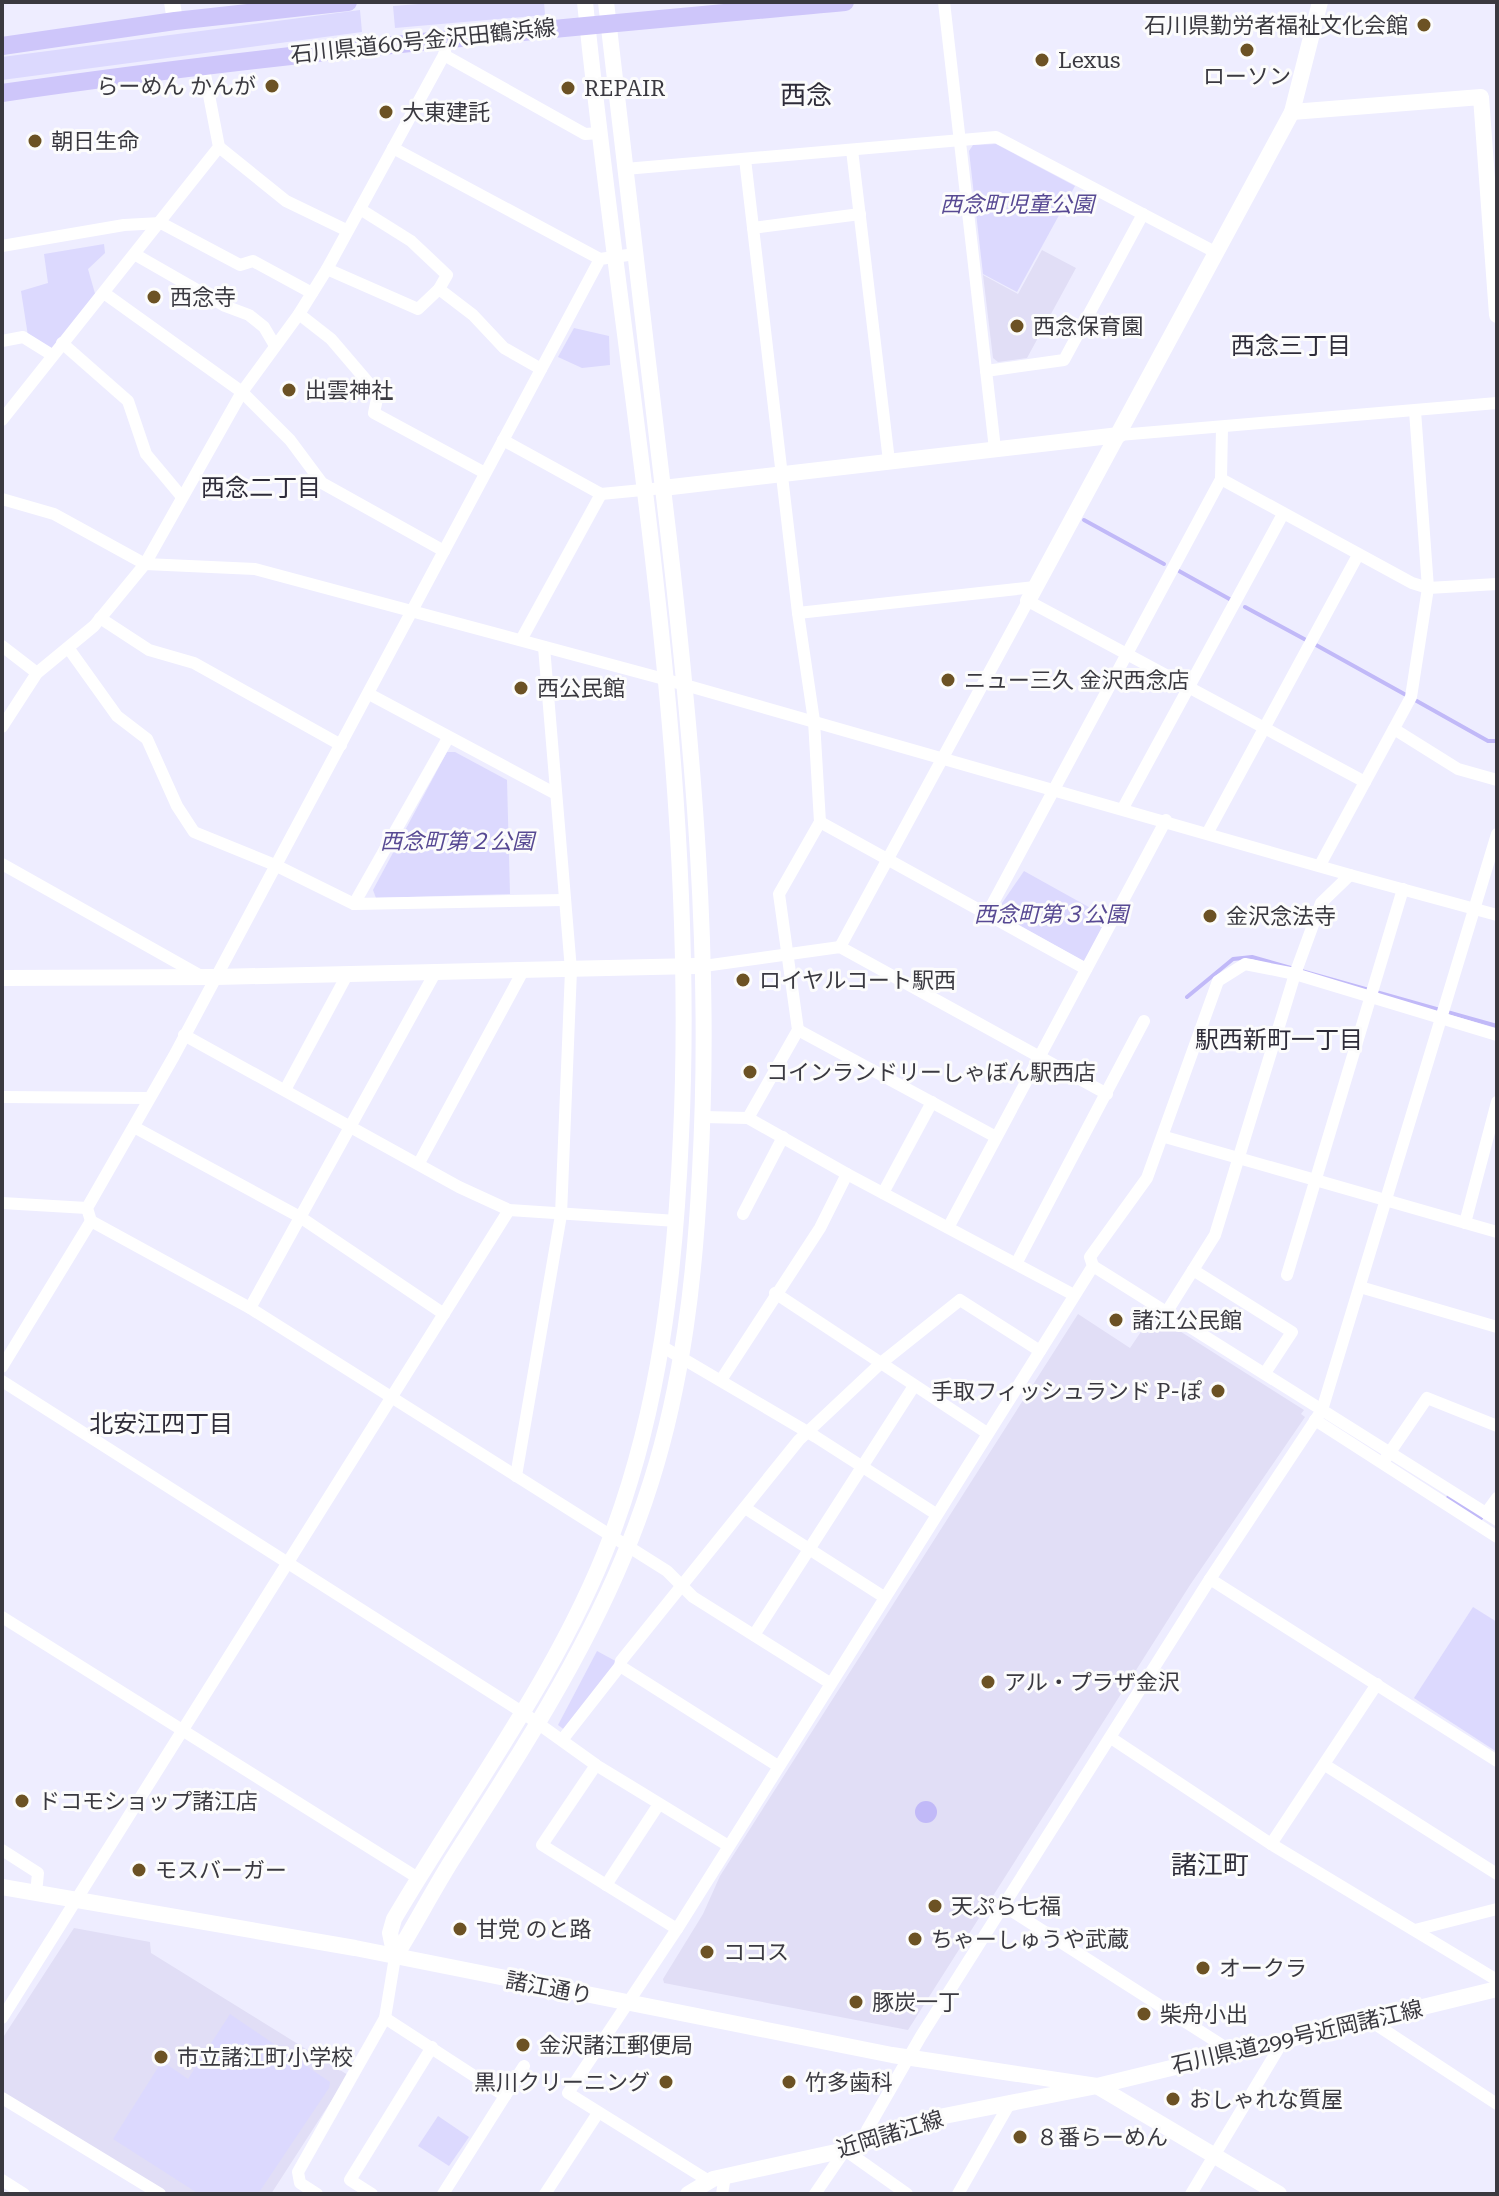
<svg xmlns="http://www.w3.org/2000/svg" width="1499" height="2196" viewBox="0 0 1499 2196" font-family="'Roboto Serif','Noto Sans JP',serif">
	<rect width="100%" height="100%" fill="#eeedff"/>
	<g fill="#e1def6">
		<polygon points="1042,250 1076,268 1027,358 998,362 993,358 983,275 1018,294"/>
		<polygon points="1078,1314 1130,1348 1153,1314 1304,1410 1301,1414 1305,1417 1190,1585 908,2030 664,1983 663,1979 703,1914 720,1876"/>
		<polygon points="74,1928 150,1942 151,1953 348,2075 271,2194 167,2194 2,2092 2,2039"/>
	</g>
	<g fill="#dcd9fe">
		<polygon points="444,2 544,2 545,15 395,28 393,6"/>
		<polygon points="360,10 362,32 2,80 2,57"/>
		<polygon points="996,144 1075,186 1017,292 983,274 969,151 973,145"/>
		<polygon points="104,244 105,253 88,269 98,304 58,353 28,336 21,291 48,283 44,254"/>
		<polygon points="574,328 609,336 610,365 582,368 558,357"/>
		<polygon points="447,752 455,752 507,780 510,894 376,898 373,890"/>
		<polygon points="1024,871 1112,920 1090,960 1083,961 1003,916 1000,906"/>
		<polygon points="1473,1607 1497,1622 1497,1752 1414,1698"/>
		<polygon points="597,1651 621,1664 570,1734 558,1725"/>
		<polygon points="230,2014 330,2082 329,2088 258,2194 199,2194 113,2139 162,2061 188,2079"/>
		<polygon points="438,2116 469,2137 449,2166 418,2146"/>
	</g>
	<circle fill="#c1b9f8" cx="926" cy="1812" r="11"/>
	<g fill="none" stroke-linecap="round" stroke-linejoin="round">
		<g stroke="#c1b9f8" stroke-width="4">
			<polyline points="1084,520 1164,564"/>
			<polyline points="1179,571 1233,601"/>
			<polyline points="1245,607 1306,640"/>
			<polyline points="1316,645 1406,695"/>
			<polyline points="1415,700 1488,741 1497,741"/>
			<polyline points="1187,997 1233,959 1252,957 1497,1026"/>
		</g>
		<polyline stroke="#c1b9f8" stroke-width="14" points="1453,1499 1477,1515"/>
		<g stroke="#fff" stroke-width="12">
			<polyline points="944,2 995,449"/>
			<polyline points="445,51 444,55 585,134 600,133"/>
			<polyline points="219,147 286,201 346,230"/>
			<polyline points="393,148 600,259"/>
			<polyline points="852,150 889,461"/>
			<polyline points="745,159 798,613 814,721 820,822 779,894 798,1030 748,1118"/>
			<polyline points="625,169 996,137 1217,253"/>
			<polyline points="360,209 411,241 447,275 439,289"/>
			<polyline points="753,228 860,214"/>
			<polyline points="2,246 124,225 161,223 240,265 253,261 312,293"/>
			<polyline points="635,254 600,259 174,1056 87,1208 91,1221 250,1308 667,1571 693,1597 830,1683"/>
			<polyline points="136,255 225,306 249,315 264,327 274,344"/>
			<polyline points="327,269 418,309 439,289 473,315 504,348 541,369"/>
			<polyline points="104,293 242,392 290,440 322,483 444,551"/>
			<polyline points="299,314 331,339 378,394 374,413 485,473"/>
			<polyline points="2,341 23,337 52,355"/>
			<polyline points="62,343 128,401 146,454 182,497"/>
			<polyline points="986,371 1064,360 1143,214"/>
			<polyline points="2,420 219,147 203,64"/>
			<polyline points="1222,428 1221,479 1412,583 1428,588 1497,584"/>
			<polyline points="1119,435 1497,403"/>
			<polyline points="503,440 601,494 663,488"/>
			<polyline points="2,499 54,514 145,564 255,569 664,679 1350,875 1321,903 1295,974 1245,964 1218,981 1147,1178 1090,1257 1093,1266 1040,1351 677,1929 568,2093 709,2181"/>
			<polyline points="798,613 1035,587"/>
			<polyline points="100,618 149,650 194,663 341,745"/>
			<polyline points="521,640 601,494"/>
			<polyline points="2,646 37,673"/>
			<polyline points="69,649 117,716 147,739 177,806 194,832 275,865 354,904 563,900"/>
			<polyline points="369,694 556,794"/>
			<polyline points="2,727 37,673 94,626 145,564 242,392 299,314 327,269 444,55"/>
			<polyline points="1394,729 1458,769 1497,780"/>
			<polyline points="1123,808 1283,514"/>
			<polyline points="820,822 1086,969"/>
			<polyline points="1208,832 1358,555"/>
			<polyline points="2,864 201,976"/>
			<polyline points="1320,865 1411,697 1428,588 1415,411"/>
			<polyline points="1350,875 1497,915"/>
			<polyline points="354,904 448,738"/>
			<polyline points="987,914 1221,479"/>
			<polyline points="840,947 1028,601 1365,782"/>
			<polyline points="704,966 840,947 1107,1094"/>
			<polyline points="798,1030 996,1137"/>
			<polyline points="184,1035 459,1187 509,1210 677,1221"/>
			<polyline points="285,1090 347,975"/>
			<polyline points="2,1097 149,1098"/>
			<polyline points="703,1117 748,1118 847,1174 820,1228 721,1380"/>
			<polyline points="134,1127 300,1217 444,1314"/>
			<polyline points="1165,1137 1497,1232"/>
			<polyline points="419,1163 523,971"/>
			<polyline points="847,1174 1074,1295"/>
			<polyline points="883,1193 932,1102"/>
			<polyline points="2,1203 87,1208"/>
			<polyline points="743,1214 783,1137"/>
			<polyline points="1465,1223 1497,1102"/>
			<polyline points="949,1226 1166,820"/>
			<polyline points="1017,1262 1144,1021"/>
			<polyline points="1093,1266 1497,1520"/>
			<polyline points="1193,1270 1292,1332 1265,1373"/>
			<polyline points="1287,1275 1403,889"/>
			<polyline points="1360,1287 1497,1327"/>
			<polyline points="775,1293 987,1433"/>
			<polyline points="250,1308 435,973"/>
			<polyline points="1166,1313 1215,1235 1295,974 1497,1035"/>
			<polyline points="663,1347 816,1437 936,1514"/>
			<polyline points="2,1367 91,1221"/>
			<polyline points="2,1381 522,1712 596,1765 727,1845"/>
			<polyline points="1315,1420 1497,1537"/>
			<polyline points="1386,1458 1427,1398 1497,1426"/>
			<polyline points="516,1476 561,1215 571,970 544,647"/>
			<polyline points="745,1508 884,1597"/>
			<polyline points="1486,1513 1497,1498"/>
			<polyline points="1210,1579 1497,1761"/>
			<polyline points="2,1617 418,1878"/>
			<polyline points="754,1635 914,1386"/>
			<polyline points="620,1666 778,1766"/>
			<polyline points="1111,1738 1271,1844 1497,1980"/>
			<polyline points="562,1740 620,1666 621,1661 799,1440 881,1363 960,1300 1040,1351"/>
			<polyline points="596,1765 542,1845 677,1929"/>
			<polyline points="1325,1765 1497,1874"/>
			<polyline points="1271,1844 1377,1684"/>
			<polyline points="2,1850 38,1873 36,1894"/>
			<polyline points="606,1885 659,1804"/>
			<polyline points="1004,1906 1231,2051"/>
			<polyline points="1415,1930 1497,1909"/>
			<polyline points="2,2018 509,1210"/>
			<polyline points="385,2018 505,2096"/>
			<polyline points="1369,2020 1497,2104"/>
			<polyline points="2,2098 160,2194"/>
			<polyline points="867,2142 867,2130 921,2036 1210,1579 1322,1410 1497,834"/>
			<polyline points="2,2180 24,2194"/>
			<polyline points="317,2194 300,2183 298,2172 385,2018 395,1957"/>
			<polyline points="372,2194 350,2180 432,2047"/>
			<polyline points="443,2194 524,2066"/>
			<polyline points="545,2194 598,2113"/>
			<polyline points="722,2194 725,2176"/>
			<polyline points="815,2194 845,2150 907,2194"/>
			<polyline points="958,2194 1011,2101"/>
			<polyline points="1191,2194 1283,2041"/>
		</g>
		<g stroke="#fff" stroke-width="16">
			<polyline points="172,2 175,21"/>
			<polyline points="1292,112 1481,97 1497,315"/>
			<polyline points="663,488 1119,435"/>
			<polyline points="1028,601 1292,112 1320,2"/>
			<polyline points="2,978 216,977 696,966"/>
			<polyline points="2,1887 355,1948 892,2055 1097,2086 1279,2194"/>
			<path d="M 395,1957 C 415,1925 432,1892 452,1860 C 529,1739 608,1620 651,1482 C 683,1381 695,1276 700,1171 C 712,959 693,750 669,539 C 648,360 626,181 606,2"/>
			<path d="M 395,1957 L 390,1933 L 394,1919 C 468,1793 559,1674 611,1537 C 660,1408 675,1273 681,1136 C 699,757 623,378 585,2"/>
			<polyline points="688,2194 713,2179 845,2150 939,2117 1097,2086 1497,1989"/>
		</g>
		<g stroke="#cec6fa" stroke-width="18">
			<polyline points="2,46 175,21 348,2"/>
			<path d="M 2,93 C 282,52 563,28 845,2"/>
		</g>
	</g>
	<g fill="#6c5224" stroke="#fcfcfc" stroke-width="3">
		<circle cx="1424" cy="25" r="8"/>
		<circle cx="1247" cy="50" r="8"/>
		<circle cx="1042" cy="60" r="8"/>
		<circle cx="272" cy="86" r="8"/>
		<circle cx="568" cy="88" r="8"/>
		<circle cx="386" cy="112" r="8"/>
		<circle cx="35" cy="141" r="8"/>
		<circle cx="154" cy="297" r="8"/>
		<circle cx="1017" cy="326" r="8"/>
		<circle cx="289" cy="390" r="8"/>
		<circle cx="948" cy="680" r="8"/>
		<circle cx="521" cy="688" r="8"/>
		<circle cx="1210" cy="916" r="8"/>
		<circle cx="743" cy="980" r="8"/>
		<circle cx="750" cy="1072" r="8"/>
		<circle cx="1116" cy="1320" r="8"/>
		<circle cx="1218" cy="1391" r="8"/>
		<circle cx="988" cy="1682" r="8"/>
		<circle cx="22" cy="1801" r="8"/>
		<circle cx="139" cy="1870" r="8"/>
		<circle cx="935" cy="1906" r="8"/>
		<circle cx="460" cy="1929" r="8"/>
		<circle cx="915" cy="1939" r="8"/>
		<circle cx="707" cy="1952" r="8"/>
		<circle cx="1203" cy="1968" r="8"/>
		<circle cx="856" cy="2002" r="8"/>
		<circle cx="1144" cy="2014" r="8"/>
		<circle cx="523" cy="2045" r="8"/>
		<circle cx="161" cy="2057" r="8"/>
		<circle cx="666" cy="2082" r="8"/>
		<circle cx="789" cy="2082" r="8"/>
		<circle cx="1173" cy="2099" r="8"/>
		<circle cx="1020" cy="2137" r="8"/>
	</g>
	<g text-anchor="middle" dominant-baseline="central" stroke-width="6" stroke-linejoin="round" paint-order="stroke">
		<g font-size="22" fill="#3a3940" stroke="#fcfcfc" text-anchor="start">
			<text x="1408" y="25" text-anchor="end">石川県勤労者福祉文化会館</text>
			<text x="1058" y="60">Lexus</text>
			<text x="1247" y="76" text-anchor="middle">ローソン</text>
			<text x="256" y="86" text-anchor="end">らーめん かんが</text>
			<text x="584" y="88">REPAIR</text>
			<text x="402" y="112">大東建託</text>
			<text x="51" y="141">朝日生命</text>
			<text x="170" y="297">西念寺</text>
			<text x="1033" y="326">西念保育園</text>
			<text x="305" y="390">出雲神社</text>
			<text x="964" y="680">ニュー三久 金沢西念店</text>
			<text x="537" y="688">西公民館</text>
			<text x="1226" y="916">金沢念法寺</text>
			<text x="759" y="980">ロイヤルコート駅西</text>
			<text x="766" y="1072">コインランドリーしゃぼん駅西店</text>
			<text x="1132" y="1320">諸江公民館</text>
			<text x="1202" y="1391" text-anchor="end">手取フィッシュランド P-ぽ</text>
			<text x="1004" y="1682">アル・プラザ金沢</text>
			<text x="38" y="1801">ドコモショップ諸江店</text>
			<text x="155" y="1870">モスバーガー</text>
			<text x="951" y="1906">天ぷら七福</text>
			<text x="476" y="1929">甘党 のと路</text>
			<text x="931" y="1939">ちゃーしゅうや武蔵</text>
			<text x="723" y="1952">ココス</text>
			<text x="1219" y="1968">オークラ</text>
			<text x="872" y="2002">豚炭一丁</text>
			<text x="1160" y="2014">柴舟小出</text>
			<text x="539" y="2045">金沢諸江郵便局</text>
			<text x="177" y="2057">市立諸江町小学校</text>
			<text x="650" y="2082" text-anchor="end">黒川クリーニング</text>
			<text x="805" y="2082">竹多歯科</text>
			<text x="1189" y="2099">おしゃれな質屋</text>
			<text x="1036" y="2137">８番らーめん</text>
		</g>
		<g font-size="22" fill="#3a3940" stroke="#fcfcfc">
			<text transform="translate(423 41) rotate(-6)">石川県道60号金沢田鶴浜線</text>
			<text transform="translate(549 1988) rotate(11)">諸江通り</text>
			<text transform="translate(1297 2037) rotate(-13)">石川県道299号近岡諸江線</text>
			<text transform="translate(890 2134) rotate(-17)">近岡諸江線</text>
		</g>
		<g font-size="22" font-style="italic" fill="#574993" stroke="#fcfcfc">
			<text x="1017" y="204">西念町児童公園</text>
			<text x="457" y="841">西念町第２公園</text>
			<text x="1051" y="914">西念町第３公園</text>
		</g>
		<g font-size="24" fill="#2e2c39" stroke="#fcfcfc">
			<text x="1291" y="346">西念三丁目</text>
			<text x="261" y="488">西念二丁目</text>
			<text x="1279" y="1040">駅西新町一丁目</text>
			<text x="161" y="1424">北安江四丁目</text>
		</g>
		<g font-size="26" fill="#2e2c39" stroke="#fcfcfc">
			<text x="806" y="95">西念</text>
			<text x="1210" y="1865">諸江町</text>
		</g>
	</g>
	<rect width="1499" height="2196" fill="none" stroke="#3a3940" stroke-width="8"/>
</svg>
